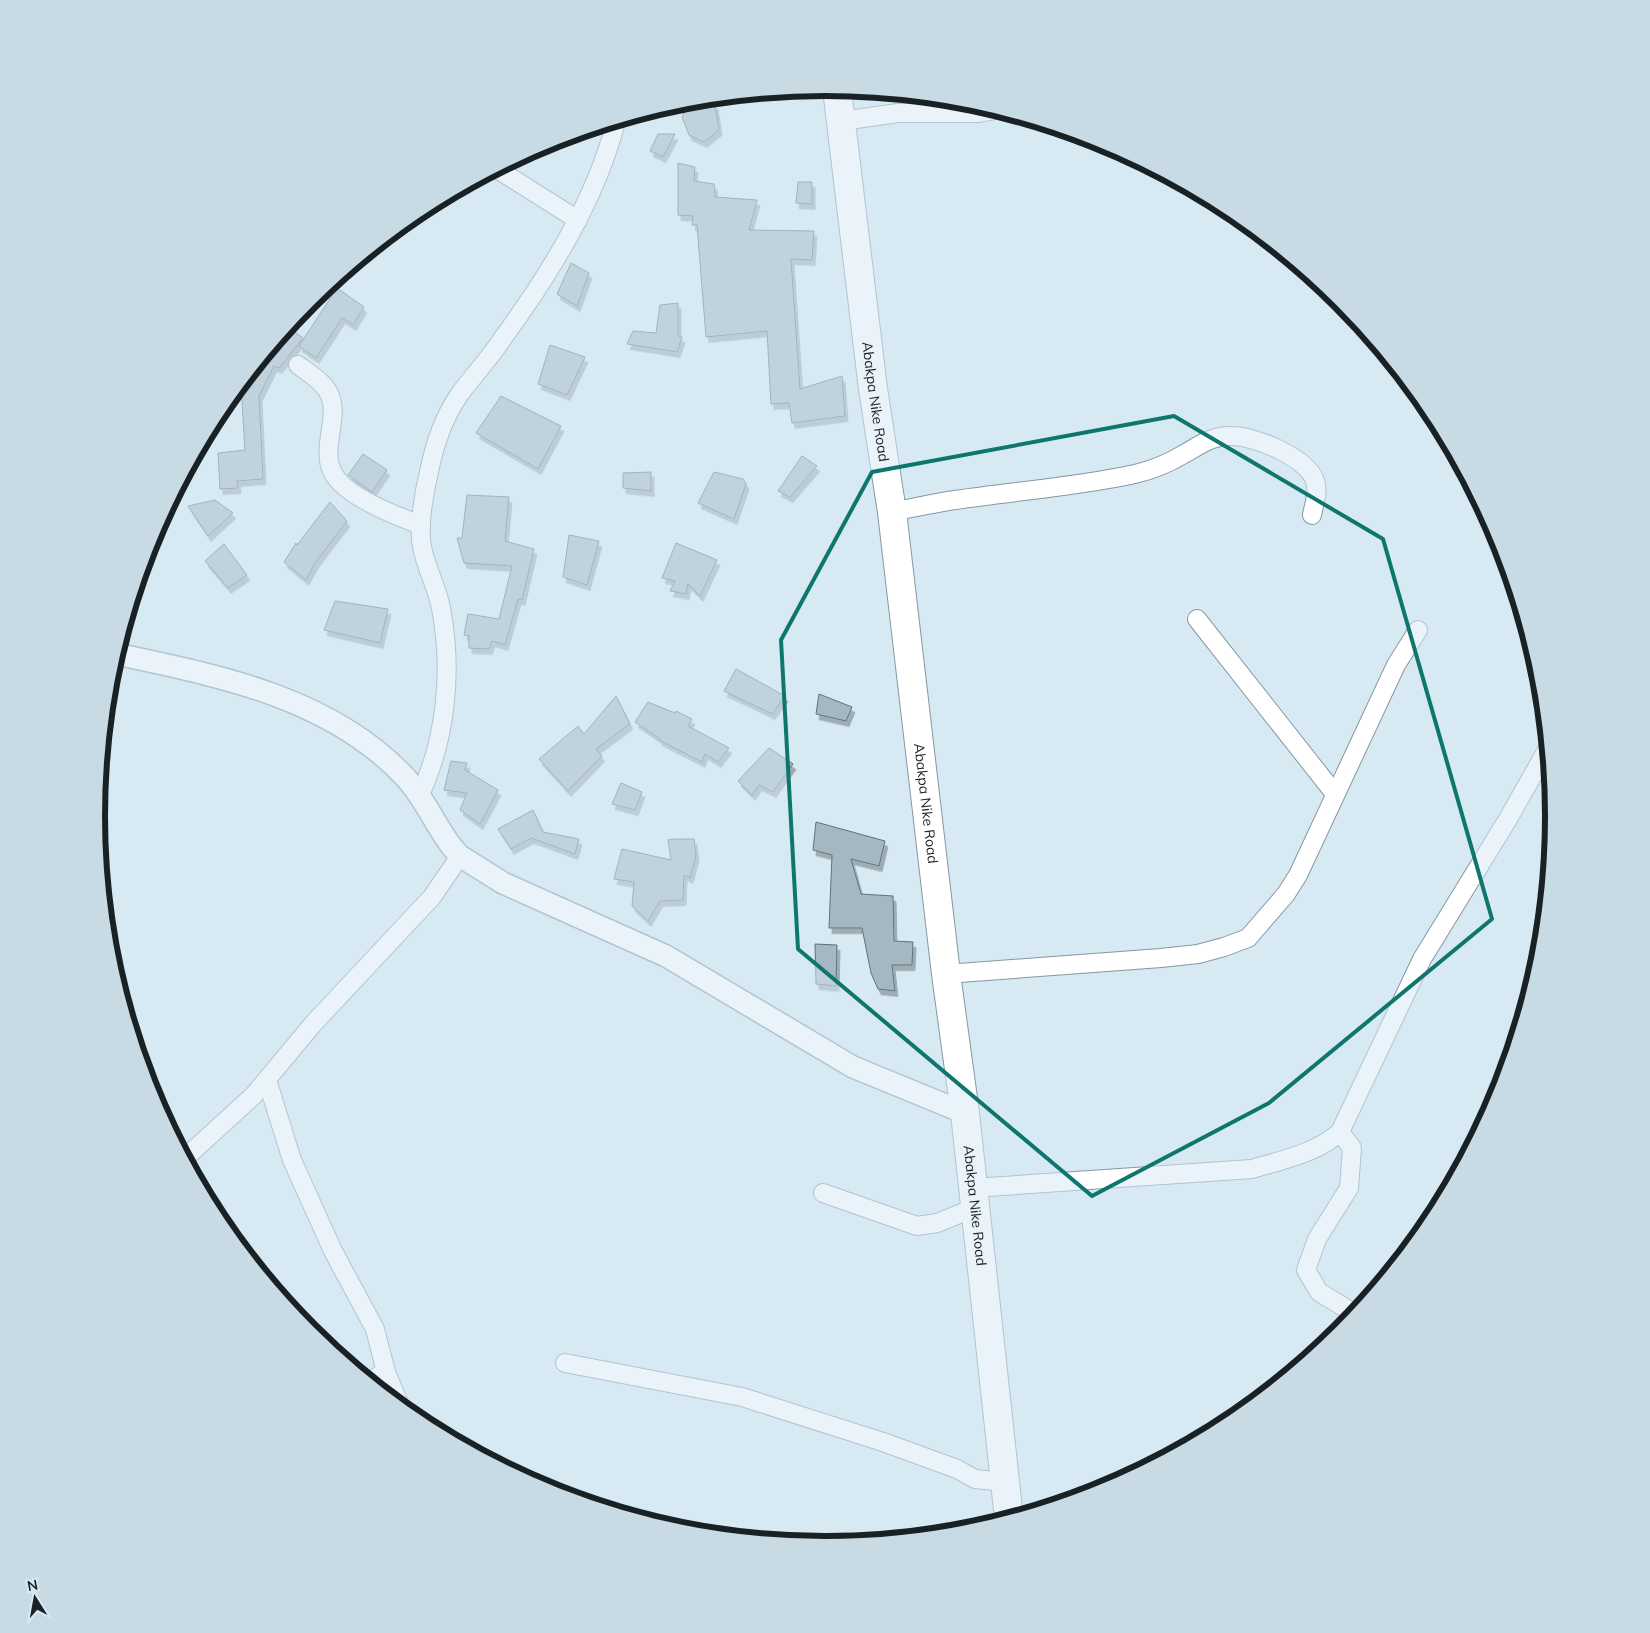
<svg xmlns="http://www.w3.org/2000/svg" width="1650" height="1633" viewBox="0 0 1650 1633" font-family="Mulish,sans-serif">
	<defs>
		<filter id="shadow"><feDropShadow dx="3" dy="5.5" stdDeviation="0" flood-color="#0004"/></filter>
	</defs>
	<rect width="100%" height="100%" fill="#d7eaf4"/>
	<g fill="#a5b7c0" stroke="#607079" filter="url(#shadow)">
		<polygon points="715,104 719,130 704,142 689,135 682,117 687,106"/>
		<polygon points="658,134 675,134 663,157 650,151"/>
		<polygon points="678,163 695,167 694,181 714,184 715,197 757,200 749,230 814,231 812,260 791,259 800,389 842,376 845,416 792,423 789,403 771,404 767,331 706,337 697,225 692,225 693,216 678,215"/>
		<polygon points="798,182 812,182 812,204 796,203"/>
		<polygon points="571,263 589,273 577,306 557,294"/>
		<polygon points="337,288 364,307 353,325 342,318 316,358 299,346"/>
		<polygon points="678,303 678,336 682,337 677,352 627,344 633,331 656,333 660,305"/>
		<polygon points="288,327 303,338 279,368 274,366 259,396 263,479 237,481 238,488 220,489 218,453 245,450 241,385"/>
		<polygon points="550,345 585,357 567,395 538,384"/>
		<polygon points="501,396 561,426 538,469 476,433"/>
		<polygon points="363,454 387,470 372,492 348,475"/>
		<polygon points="802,456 817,466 790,497 778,491"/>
		<polygon points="651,472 651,491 623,488 623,473"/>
		<polygon points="714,472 743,479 746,484 734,519 698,503"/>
		<polygon points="467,495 509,497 505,541 534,549 522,600 518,599 505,645 492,641 489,649 469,648 469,636 464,635 468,614 499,619 512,566 464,563 457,538 462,538"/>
		<polygon points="215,500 233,513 208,536 188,506"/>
		<polygon points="330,502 347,521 315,563 306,580 284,562 296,543 297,545"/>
		<polygon points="569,535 599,541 587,585 563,577"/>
		<polygon points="676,543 717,560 700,596 688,584 686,594 670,591 675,581 662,578"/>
		<polygon points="224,544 247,575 228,588 205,561"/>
		<polygon points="335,601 388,609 380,643 324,630"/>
		<polygon points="736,669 785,696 772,714 724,691"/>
		<polygon points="819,694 852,707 846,721 816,714"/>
		<polygon points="616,696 630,724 596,749 602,756 568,791 539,759 578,726 584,734"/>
		<polygon points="648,702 675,713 676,711 692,719 688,726 729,748 718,762 705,754 702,762 659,740 660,739 635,722"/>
		<polygon points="769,748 793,764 773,792 759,785 752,795 738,781"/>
		<polygon points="451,761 467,763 465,770 498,790 480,824 460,810 467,793 444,790"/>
		<polygon points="621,783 642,792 635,810 612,804"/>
		<polygon points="533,810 543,832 579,839 575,854 531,838 511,849 498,829"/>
		<polygon points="816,822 885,841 879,866 851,859 861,894 893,896 894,941 913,942 912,965 892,965 895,991 878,989 871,973 862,928 829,928 832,855 813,850"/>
		<polygon points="675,839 694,839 696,856 690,878 684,875 683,900 660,901 648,921 632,906 634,882 614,879 622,849 671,860 668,840"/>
		<polygon points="815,944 837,945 836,986 816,984"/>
	</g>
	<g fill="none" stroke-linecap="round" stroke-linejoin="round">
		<g stroke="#8697a1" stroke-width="20">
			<g id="minor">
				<polyline points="842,121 898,113 979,113 995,110"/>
				<polyline points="497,169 578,220"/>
				<path d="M 298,365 C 307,372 321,380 327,390 C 343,414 319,447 333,473 C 345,496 396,516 421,525"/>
				<path d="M 892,512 C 913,508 934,503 955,500 C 1015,491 1076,487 1135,474 C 1152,470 1169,463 1184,454 C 1200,445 1213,435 1232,436 C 1255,436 1308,458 1315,481 C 1319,492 1314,504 1312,515"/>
				<polyline points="1197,619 1335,794"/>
				<path d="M 419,797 C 446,740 453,671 441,608 C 437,587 426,568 422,547 C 418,527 424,492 429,472 C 434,447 444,417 459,395 C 473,376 490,358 503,338 C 551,272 595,201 616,122"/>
				<polyline points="946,974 1161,958 1198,954 1224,947 1248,938 1286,894 1298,875 1396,665 1418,630"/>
				<polyline points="267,1080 292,1160 333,1251 375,1329 386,1372 400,1406"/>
				<polyline points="1340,1132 1352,1148 1349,1188 1317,1239 1306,1270 1319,1292 1355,1314"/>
				<polyline points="185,1158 253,1096 313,1024 432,897 460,856"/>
				<path d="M 973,1188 L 1252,1169 C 1282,1160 1317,1153 1340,1132 L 1422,959 L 1508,819 L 1547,750"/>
				<polyline points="823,1193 917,1226 937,1223 974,1208"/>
				<polyline points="565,1363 742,1397 883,1442 957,1469 975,1479 1006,1482"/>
				<polyline points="369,1381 386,1372"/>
			</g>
		</g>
		<g stroke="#8697a1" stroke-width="24">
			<path id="tertiary" d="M 116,654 C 219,676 330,697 405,777 C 424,797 435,825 452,847 L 460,856 L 503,883 L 666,956 L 853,1067 L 965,1113"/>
		</g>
		<g stroke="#8697a1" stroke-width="30">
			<g id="primary">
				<path id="s1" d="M 837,89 L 873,389 L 892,512 L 946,974 L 965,1113 L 1009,1519"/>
			</g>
		</g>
		<use href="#minor" stroke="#fff" stroke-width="18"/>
		<use href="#tertiary" stroke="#fff" stroke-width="21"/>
		<use href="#primary" stroke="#fff" stroke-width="28"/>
	</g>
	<path d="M0 0H1650V1633H0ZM 1174,416 L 1383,539 L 1492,919 L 1269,1103 L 1092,1196 L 798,949 L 781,640 L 872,472 Z" fill="#d7eaf4" fill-opacity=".55" fill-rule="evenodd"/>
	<path fill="none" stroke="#0f766e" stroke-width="4" stroke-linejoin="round" d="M 1174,416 L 1383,539 L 1492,919 L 1269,1103 L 1092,1196 L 798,949 L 781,640 L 872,472 Z"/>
	<g text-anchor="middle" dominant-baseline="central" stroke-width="4.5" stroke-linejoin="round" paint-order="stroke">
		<g font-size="14" fill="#1a2124" stroke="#d7eaf4">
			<text stroke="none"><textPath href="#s1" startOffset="315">Abakpa Nike Road</textPath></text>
			<text stroke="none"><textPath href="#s1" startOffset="720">Abakpa Nike Road</textPath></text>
			<text stroke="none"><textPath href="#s1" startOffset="1125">Abakpa Nike Road</textPath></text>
		</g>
	</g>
	<path d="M0 0H1650V1633H0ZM105 816a720 720 0 1 1 1440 0a720 720 0 1 1-1440 0Z" fill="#c8dae3" fill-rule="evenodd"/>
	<path fill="none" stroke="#1a2124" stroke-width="6" d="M105 816a720 720 0 1 1 1440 0a720 720 0 1 1-1440 0Z"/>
	<g transform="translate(35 1598) rotate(349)" stroke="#d7eaf4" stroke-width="4" paint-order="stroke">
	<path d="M0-4L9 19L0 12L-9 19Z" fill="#1a2124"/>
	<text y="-8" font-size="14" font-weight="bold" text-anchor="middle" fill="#1a2124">N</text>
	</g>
</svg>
